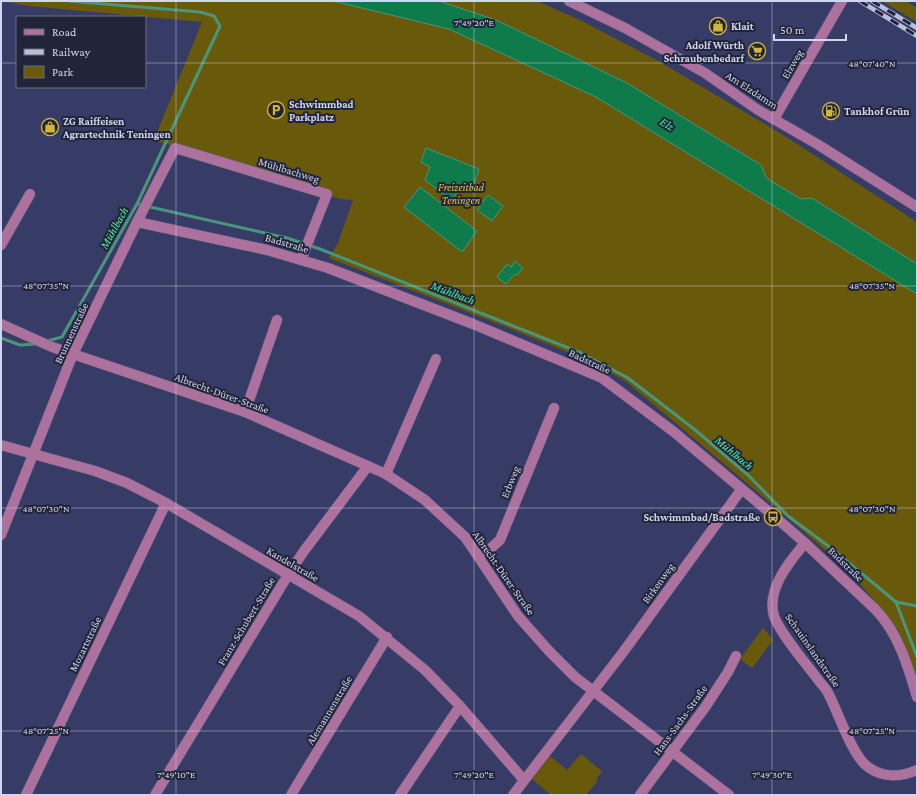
<svg xmlns="http://www.w3.org/2000/svg" width="918" height="796" viewBox="0 0 918 796" font-family="'Crimson Pro',serif">
	<rect width="100%" height="100%" fill="#373c66"/>
	<g fill="#69590a">
		<path d="M 1,1 L 333,1 L 449,29 L 596,97 L 917,294 L 917,680 L 892,622 L 862,586 L 830,554 L 748,484 L 628,383 C 594,361 554,347 516,331 C 454,306 391,282 329,258 L 338,243 L 353,200 L 341,199 L 154,140 L 202,22 L 29,6 Z"/>
		<polygon points="439,1 537,1 580,20 660,62 780,133 917,222 917,264 812,198 801,199 766,178 761,165 627,83 496,20"/>
		<polygon points="882,1 906,1 917,8 917,22"/>
		<polygon points="763,628 773,640 752,668 740,659"/>
		<polygon points="581,754 602,771 596,780 597,782 586,795 551,795 532,779 550,756 567,770"/>
	</g>
	<g fill="#0f7a4a" stroke="#49967c">
		<polygon points="333,1 439,1 496,20 627,83 761,165 766,178 801,199 812,198 917,264 917,294 596,97 449,29"/>
		<polygon points="426,148 479,169 472,190 462,186 451,200 425,180 430,167 421,162"/>
		<polygon points="420,187 477,231 462,252 404,207"/>
		<polygon points="488,195 503,206 492,221 477,210"/>
		<polygon points="515,261 523,268 517,275 515,274 506,284 497,277 507,264 511,267"/>
	</g>
	<g fill="none" stroke-linecap="round" stroke-linejoin="round">
		<g stroke="#49967c" stroke-width="3">
			<polyline points="69,1 200,12 214,16 220,26 137,204"/>
			<polyline points="1,338 20,345 36,344"/>
			<polyline points="47,341 62,337 137,204 287,238 320,249 581,353 628,378 694,429 748,475 788,516 831,548 896,602 917,657"/>
			<polyline points="896,602 917,606"/>
		</g>
		<g stroke="#53587f" stroke-width="11">
			<g id="minor">
				<polyline points="569,1 625,28 705,73 758,110 817,144 917,207"/>
				<polyline points="774,119 842,1"/>
				<path d="M 137,222 L 267,250 L 328,268 L 473,324 L 602,378 L 674,432 L 774,516 L 805,543 L 875,609 C 898,632 908,666 917,697"/>
				<polyline points="1,245 30,194"/>
				<polyline points="1,324 52,347 245,412 386,474 425,500 465,537 518,616 549,651 575,677 729,795"/>
				<polyline points="245,412 277,320"/>
				<polyline points="1,445 95,471 127,483 166,503 359,616 425,670 460,706 523,779"/>
				<polyline points="386,474 436,359"/>
				<polyline points="1,535 73,354 137,222 175,148 327,194 301,260"/>
				<path d="M 805,543 C 790,561 766,589 774,616 C 779,632 808,666 819,681 C 822,685 826,688 828,693 C 838,711 852,756 868,767 C 883,778 901,777 917,770"/>
				<polyline points="478,555 490,549 500,540 554,408"/>
				<polyline points="26,795 166,503"/>
				<polyline points="155,795 288,575 304,551 368,466"/>
				<polyline points="291,795 387,637"/>
				<polyline points="400,795 460,706"/>
				<polyline points="513,795 624,651 741,490"/>
				<polyline points="640,795 706,706 728,672 736,656"/>
			</g>
		</g>
		<use href="#minor" stroke="#ac729d" stroke-width="10"/>
		<g stroke="#b9beda" stroke-width="4.5">
			<g id="rail">
				<polyline points="860,1 917,36"/>
				<polyline points="872,1 917,28"/>
			</g>
		</g>
		<use href="#rail" stroke="#222539" stroke-width="3" stroke-dasharray="9" stroke-linecap="butt"/>
	</g>
	<path fill="none" stroke="#d1d6f0" stroke-width="1" stroke-opacity="0.45" d="M 176,1 L 176,795M 474,1 L 474,795M 772,1 L 772,795M 1,63 L 17,63M 145,63 L 917,63M 1,286 L 917,286M 1,508 L 917,508M 1,731 L 917,731"/>
	<defs>
		<g id="shop-ring" transform="scale(0.9)"><circle r="9.5" fill="#222539" stroke="#d2b736" stroke-width="1.5"/><path d="M-5-2.5h2.3a2.7 3.5 0 0 1 5.4 0H5L5.5 6h-11ZM-1.5-2.5h3a1.5 2.3 0 0 0-3 0Z" fill="#d2b736"/></g>
		<g id="supermarket-ring" transform="scale(0.9)"><circle r="9.5" fill="#222539" stroke="#d2b736" stroke-width="1.5"/><path d="M-6-5.5h2.5l.6 2H6L4.5 2H-2.5L-4.4-4H-6ZM-1.5 3.2a1.3 1.3 0 1 0 .1 0ZM3 3.2a1.3 1.3 0 1 0 .1 0Z" fill="#d2b736"/></g>
		<g id="parking-ring" transform="scale(0.9)"><circle r="9.5" fill="#222539" stroke="#d2b736" stroke-width="1.5"/><path d="M-3.5-5.5H1a3.5 3.5 0 0 1 0 7H-1V5.5H-3.5ZM-1-3.4V-.6H.8a1.4 1.4 0 0 0 0-2.8Z" fill="#d2b736"/></g>
		<g id="fuel-ring" transform="scale(0.9)"><circle r="9.5" fill="#222539" stroke="#d2b736" stroke-width="1.5"/><path d="M-5.5-6h7V0h2V4h1.3V-2.5L3-4.5l.8-.8L6-3V5H2.5V1h-1V6h-7ZM-4.2-4.7v3.2H.2V-4.7Z" fill="#d2b736"/></g>
		<g id="bus-ring" transform="scale(0.9)"><circle r="9.5" fill="#222539" stroke="#d2b736" stroke-width="1.5"/><path d="M-5-6H5V4H4V6H2V4H-2V6H-4V4H-5ZM-3.5-4V0h7V-4ZM-3.5 1.2v1.5H-2V1.2ZM2 1.2v1.5H3.5V1.2Z" fill="#d2b736"/></g>
	</defs>
	<g fill-rule="evenodd">
		<use href="#shop-ring" x="718" y="26"/>
		<use href="#supermarket-ring" x="757" y="51"/>
		<use href="#parking-ring" x="276" y="110"/>
		<use href="#fuel-ring" x="831" y="111"/>
		<use href="#shop-ring" x="50" y="127"/>
		<use href="#bus-ring" x="773" y="517"/>
	</g>
	<g text-anchor="middle" dominant-baseline="central" stroke-width="4" stroke-linejoin="round" paint-order="stroke">
		<g font-size="11" font-weight="bold" fill="#d1d6f0" stroke="#222539" text-anchor="start">
			<text x="731" y="26">Klait</text>
			<text x="744" y="45" text-anchor="end">Adolf Würth<tspan x="744" dy="13">Schraubenbedarf</tspan></text>
			<text x="289" y="104">Schwimmbad<tspan x="289" dy="13">Parkplatz</tspan></text>
			<text x="844" y="111">Tankhof Grün</text>
			<text x="63" y="121">ZG Raiffeisen<tspan x="63" dy="13">Agrartechnik Teningen</tspan></text>
			<text x="760" y="517" text-anchor="end">Schwimmbad/Badstraße</text>
		</g>
		<g font-size="11" fill="#d1d6f0" stroke="#222539">
			<text transform="translate(792 64) rotate(-60)">Elzweg</text>
			<text transform="translate(752 90) rotate(33)">Am Elzdamm</text>
			<text transform="translate(289 170) rotate(17)">Mühlbachweg</text>
			<text transform="translate(287 243) rotate(16)">Badstraße</text>
			<text transform="translate(71 333) rotate(-65)">Brunnenstraße</text>
			<text transform="translate(590 361) rotate(25)">Badstraße</text>
			<text transform="translate(222 393) rotate(20)">Albrecht-Dürer-Straße</text>
			<text transform="translate(510 482) rotate(-68)">Erbweg</text>
			<text transform="translate(293 564) rotate(30)">Kandelstraße</text>
			<text transform="translate(846 564) rotate(44)">Badstraße</text>
			<text transform="translate(504 573) rotate(55)">Albrecht-Dürer-Straße</text>
			<text transform="translate(658 583) rotate(-54)">Birkenweg</text>
			<text transform="translate(246 621) rotate(-59)">Franz-Schubert-Straße</text>
			<text transform="translate(85 644) rotate(-64)">Mozartstraße</text>
			<text transform="translate(813 650) rotate(55)">Schauinslandstraße</text>
			<text transform="translate(329 710) rotate(-59)">Alemannenstraße</text>
			<text transform="translate(680 720) rotate(-54)">Hans-Sachs-Straße</text>
		</g>
		<g font-size="11" font-style="italic" fill="#dec44a" stroke="#222539">
			<text x="461" y="187">Freizeitbad<tspan x="461" dy="13">Teningen</tspan></text>
		</g>
		<g font-size="12" font-style="italic" fill="#50f19f" stroke="#222539">
			<text transform="translate(667 124) rotate(32)">Elz</text>
			<text transform="translate(114 228) rotate(-61)">Mühlbach</text>
			<text transform="translate(453 293) rotate(21)">Mühlbach</text>
			<text transform="translate(734 453) rotate(40)">Mühlbach</text>
		</g>
	</g>
	<g font-size="10" text-anchor="middle" fill="#d1d6f0" stroke="#222539" stroke-width="4" stroke-linejoin="round" paint-order="stroke">
		<text x="474" y="26">7°49'20"E</text>
		<text x="872" y="67">48°07'40"N</text>
		<text x="46" y="289">48°07'35"N</text>
		<text x="872" y="289">48°07'35"N</text>
		<text x="46" y="512">48°07'30"N</text>
		<text x="872" y="512">48°07'30"N</text>
		<text x="46" y="734">48°07'25"N</text>
		<text x="872" y="734">48°07'25"N</text>
		<text x="176" y="778">7°49'10"E</text>
		<text x="474" y="778">7°49'20"E</text>
		<text x="772" y="778">7°49'30"E</text>
	</g>
	<rect width="918" height="796" fill="none" stroke="#d1d6f0" stroke-width="4"/>
	<rect x="16" y="16" width="130" height="72" fill="#222539" stroke="#686c82"/>
	<rect x="24" y="29" width="20" height="6" fill="#ac729d" stroke="#686c82"/>
	<text x="52" y="36" font-size="12" fill="#d1d6f0">Road</text>
	<rect x="24" y="49" width="20" height="6" fill="#b9beda" stroke="#686c82"/>
	<text x="52" y="56" font-size="12" fill="#d1d6f0">Railway</text>
	<rect x="24" y="66" width="20" height="12" fill="#69590a" stroke="#686c82"/>
	<text x="52" y="76" font-size="12" fill="#d1d6f0">Park</text>
	<path d="M774 34v6h72v-6" fill="none" stroke="#d1d6f0" stroke-width="2"/>
	<text x="780" y="34" font-size="12" fill="#d1d6f0" stroke="#222539" stroke-width="3" paint-order="stroke">50 m</text>
</svg>
